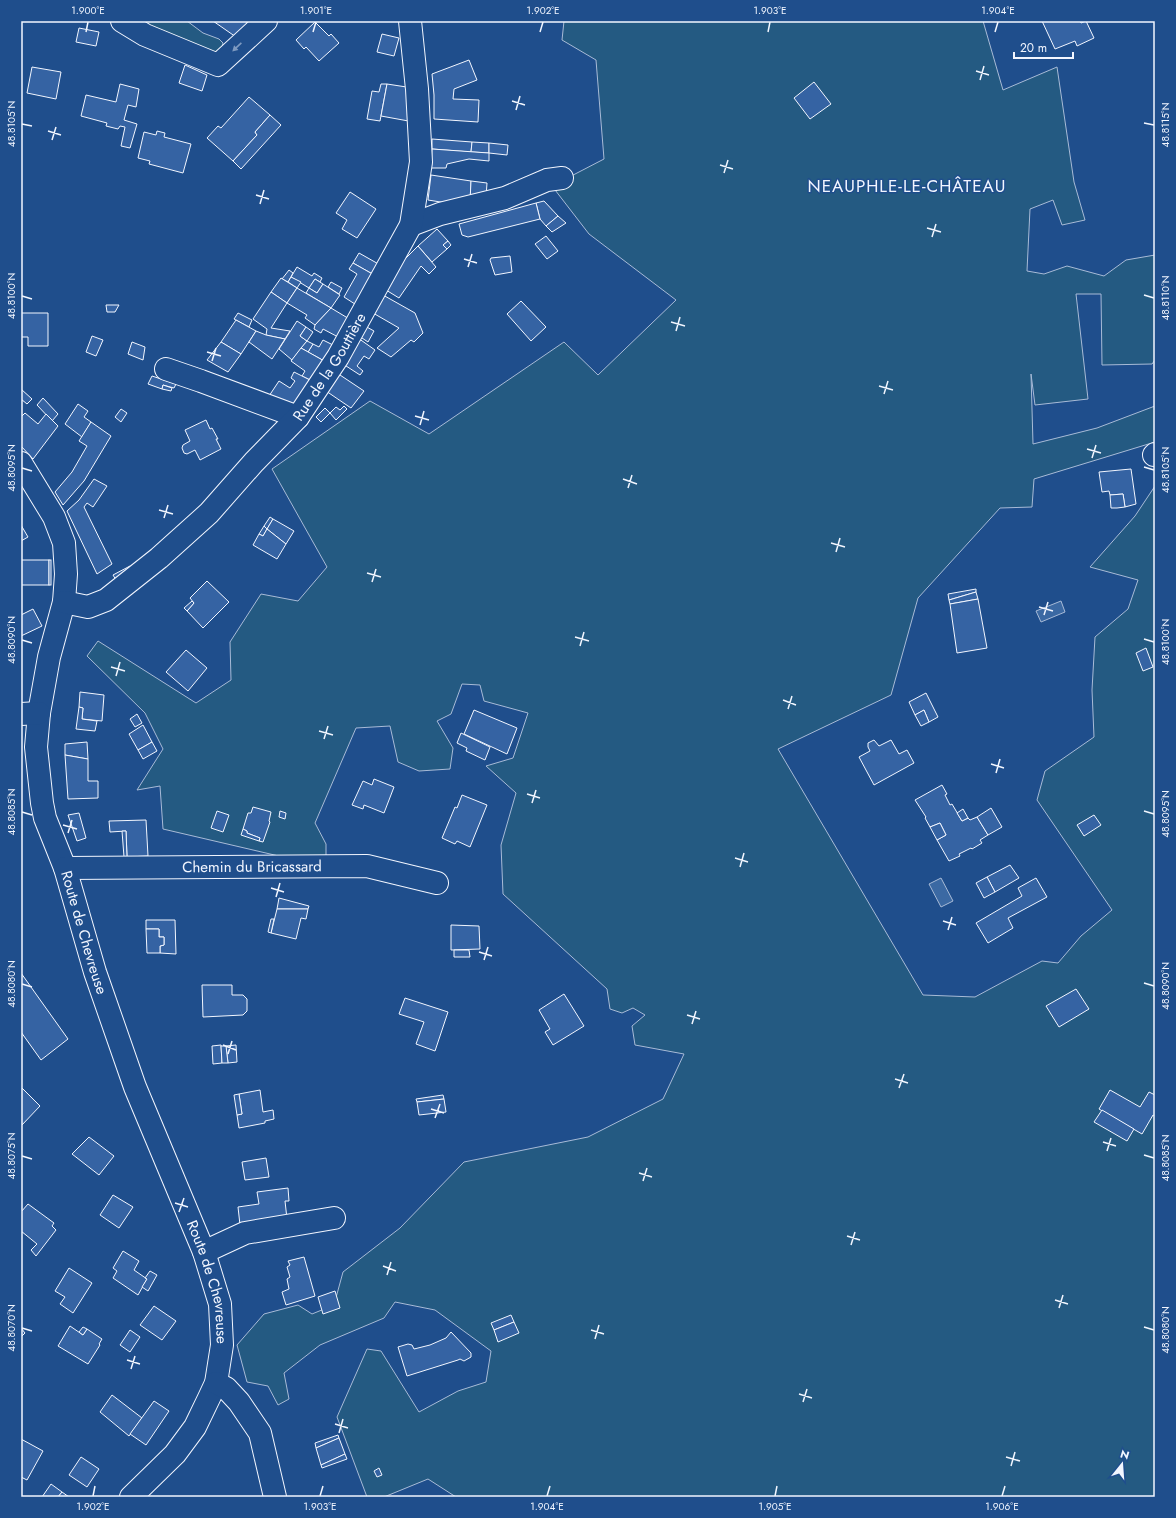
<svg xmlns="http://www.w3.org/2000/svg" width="1176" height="1518" viewBox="0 0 1176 1518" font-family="Jost,sans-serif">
	<rect width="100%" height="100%" fill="#1f4e8c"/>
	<g fill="#245a82" stroke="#a8bbd7">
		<polygon points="138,21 187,21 203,33 219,39 223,43 220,56"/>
		<polygon points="564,21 983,21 1003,90 1057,67 1074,182 1085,220 1062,225 1053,200 1030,209 1027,271 1044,274 1067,266 1104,276 1126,260 1155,255 1155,360 1152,364 1102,365 1101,294 1076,294 1088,399 1035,405 1031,374 1033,444 1097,428 1155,406 1155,442 1034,479 1032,507 1000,508 918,598 891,695 778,749 923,995 975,997 1042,961 1058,963 1081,936 1112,910 1037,800 1045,771 1094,737 1092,690 1095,637 1128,609 1138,580 1090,567 1135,516 1155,486 1155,1497 456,1497 428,1479 384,1497 367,1497 337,1417 367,1349 381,1351 419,1412 458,1391 486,1382 491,1351 435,1310 395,1302 384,1318 320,1345 284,1373 289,1399 278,1405 268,1386 247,1382 237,1345 264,1314 298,1305 312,1314 334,1305 343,1272 400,1228 464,1162 588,1137 663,1099 684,1054 635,1045 632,1026 645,1015 633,1008 622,1013 610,1009 607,989 503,894 501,845 516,793 486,766 513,758 528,713 484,701 480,685 462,684 451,714 437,721 453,748 450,769 419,771 398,762 390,726 356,728 315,823 326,844 326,857 283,857 163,829 160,786 137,790 163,749 145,713 87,656 98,641 196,703 231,680 230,642 261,594 298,601 327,567 272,469 370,401 429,434 564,342 598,375 676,300 589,234 552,186 604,159 596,60 562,40"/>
	</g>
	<g fill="#3b69a3" stroke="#a8bbd7">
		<polygon points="1061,601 1065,612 1041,622 1036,611"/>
		<polygon points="941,878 953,901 941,907 929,884"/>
	</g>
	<g fill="#3563a3" stroke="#f2f6ff">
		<polygon points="213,21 245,21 248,23 236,37"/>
		<polygon points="1042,21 1080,21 1081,23 1086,21 1094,38 1077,46 1075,41 1055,49"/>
		<polygon points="315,22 329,36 331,34 339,43 319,61 306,47 304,49 296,40"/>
		<polygon points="79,28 99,32 96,46 76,42"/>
		<polygon points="382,34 399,38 394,56 377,52"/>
		<polygon points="469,60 477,80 454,89 453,99 479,100 478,122 434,119 434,95 432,74"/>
		<polygon points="185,65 207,75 202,91 179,83"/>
		<polygon points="32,67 61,72 56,99 27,93"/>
		<polygon points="814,82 831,104 810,119 794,98"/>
		<polygon points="120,84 139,89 136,107 128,105 124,120 137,124 130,148 121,146 125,127 120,126 118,129 106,126 107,123 81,116 86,95 116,102"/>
		<polygon points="381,84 387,84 380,121 367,119 372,91 379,92"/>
		<polygon points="387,84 413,88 414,122 381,116"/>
		<polygon points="249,97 270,115 255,132 257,135 233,161 207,138 218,126 221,128"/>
		<polygon points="270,115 281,125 241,169 233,161 257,135 255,132"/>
		<polygon points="157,131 165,133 164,137 191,144 183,173 149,164 150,161 138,158 144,132 156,135"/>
		<polygon points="432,139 472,142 471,152 432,149"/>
		<polygon points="472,142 489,143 489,153 471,152"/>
		<polygon points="489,143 508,145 507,155 489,153"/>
		<polygon points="432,149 489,153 489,161 469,159 447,164 446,168 431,168"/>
		<polygon points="431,175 471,181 470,202 459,205 428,200"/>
		<polygon points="471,181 487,183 486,197 470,202"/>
		<polygon points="350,192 376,209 357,238 342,229 347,220 336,213"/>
		<polygon points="544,201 558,216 546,226 540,219 536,203"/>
		<polygon points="536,203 540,219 468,237 462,235 459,224"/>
		<polygon points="558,216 566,223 552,232 546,226"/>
		<polygon points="437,229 448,241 443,245 447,249 432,262 418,246"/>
		<polygon points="546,236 558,251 547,259 535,244"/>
		<polygon points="448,241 451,245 447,249 443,245"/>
		<polygon points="418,246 436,267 429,274 421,266 399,298 386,290 404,260"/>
		<polygon points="359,253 382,266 376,276 353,263"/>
		<polygon points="510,256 512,272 495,275 490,260 491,258"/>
		<polygon points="353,263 376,276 358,306 344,297 357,274 349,269"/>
		<polygon points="297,267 312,276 314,273 322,278 320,282 315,279 309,288 291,277"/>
		<polygon points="289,270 293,273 288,282 282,279"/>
		<polygon points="291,277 301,282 297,288 288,282"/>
		<polygon points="281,278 297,288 287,303 271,292"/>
		<polygon points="315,279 323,284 317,293 309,288"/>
		<polygon points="331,282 342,288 339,294 328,287"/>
		<polygon points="323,284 340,295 331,308 306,293 309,288 317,293"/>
		<polygon points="297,288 331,308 315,325 305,318 307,315 287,303"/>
		<polygon points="271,292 287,303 271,328 290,331 285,339 266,335 267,329 253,319"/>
		<polygon points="383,295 415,313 423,333 414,342 411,340 391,357 377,348 399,328 373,313"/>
		<polygon points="521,301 546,327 531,341 507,314"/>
		<polygon points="106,305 119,305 115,312 107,312"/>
		<polygon points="331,308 351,320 340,338 323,329 321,333 314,329 315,325"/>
		<polygon points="21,313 48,313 48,346 28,346 28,337 21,337"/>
		<polygon points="238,313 252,320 249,327 234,319"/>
		<polygon points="236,320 256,331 241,354 221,342"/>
		<polygon points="297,321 306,327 300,336 307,341 292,360 279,349"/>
		<polygon points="365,326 374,331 368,342 359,336"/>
		<polygon points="306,327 313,332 307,341 300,336"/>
		<polygon points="256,331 266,335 285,339 272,359 249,342"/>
		<polygon points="92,336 103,340 96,356 86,352"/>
		<polygon points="358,338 375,350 369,359 364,356 357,366 363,371 360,375 343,364"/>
		<polygon points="323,340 335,346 326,362 308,352 313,344 319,347"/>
		<polygon points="307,341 313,344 308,352 301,348"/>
		<polygon points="132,342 145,347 143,360 128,354"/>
		<polygon points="221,342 241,354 228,372 207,360"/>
		<polygon points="301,348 326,362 314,382 302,376 305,371 291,361"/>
		<polygon points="294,372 314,382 291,410 265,402 279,381 290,388 295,381 291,378"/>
		<polygon points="337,373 364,391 351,408 326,391"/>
		<polygon points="152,376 176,384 174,388 163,385 162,389 148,384"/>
		<polygon points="163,385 172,388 171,391 162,389"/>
		<polygon points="21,389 32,399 27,404 21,399"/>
		<polygon points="43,398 58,414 52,421 37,405"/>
		<polygon points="78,404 88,411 84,417 91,422 82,437 65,424"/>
		<polygon points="344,406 347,409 336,420 330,413 336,407 340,410"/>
		<polygon points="325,408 330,413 321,422 316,417"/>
		<polygon points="121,409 127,413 121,422 115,417"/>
		<polygon points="25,413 38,424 46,414 58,426 33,459 21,446 21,417"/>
		<polygon points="206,420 210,429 212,428 218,439 216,439 221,449 200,460 195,450 187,454 184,453 182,448 183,445 190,441 185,430"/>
		<polygon points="91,422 111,436 84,481 63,505 55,492 72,472 87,446 79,441"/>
		<polygon points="1131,469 1136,504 1125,507 1123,494 1110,495 1109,491 1102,492 1099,472"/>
		<polygon points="94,479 107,486 93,507 87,503 84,507 112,564 97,574 67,511 79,500"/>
		<polygon points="1123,494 1125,507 1117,508 1111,508 1110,495"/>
		<polygon points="270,517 273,519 267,529 264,526"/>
		<polygon points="273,519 294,531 286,544 267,529"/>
		<polygon points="21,525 28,537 21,541"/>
		<polygon points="264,526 267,529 263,536 259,534"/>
		<polygon points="267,529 286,544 277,559 253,545 259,534 263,536"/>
		<rect x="21" y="560" width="28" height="25"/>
		<rect x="49" y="560" width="2" height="25"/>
		<polygon points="130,566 139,572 119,585 113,575"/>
		<polygon points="207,581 229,602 203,628 187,611 194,603 190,598"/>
		<polygon points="976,589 976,592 949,600 948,594"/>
		<polygon points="976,592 978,599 950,604 949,600"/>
		<polygon points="978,599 987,648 957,653 950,604"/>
		<polygon points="192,601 194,603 187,611 184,608"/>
		<polygon points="33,609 42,626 21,636 21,615"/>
		<polygon points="1146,648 1153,667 1143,671 1136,653"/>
		<polygon points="186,650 207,668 188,691 166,672"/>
		<polygon points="80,692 104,695 102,721 82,719 83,708 79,707"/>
		<polygon points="926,693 938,717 929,722 924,710 915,715 909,702"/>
		<polygon points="79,707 83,708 82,719 97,721 95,731 76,729"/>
		<polygon points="474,710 517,728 507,754 464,734"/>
		<polygon points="924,710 929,722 921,726 915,715"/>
		<polygon points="137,714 142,723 135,727 130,719"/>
		<polygon points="143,725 152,742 138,750 129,734"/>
		<polygon points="461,733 490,747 485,760 466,751 467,748 457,743"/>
		<polygon points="874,740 879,746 891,740 899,754 907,750 914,763 874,785 859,757 870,751 868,747 868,743"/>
		<polygon points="87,742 88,759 65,755 65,744"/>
		<polygon points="152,742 157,751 143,759 138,750"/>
		<polygon points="65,755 88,759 88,781 98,781 98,798 68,799"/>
		<polygon points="374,779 394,787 384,813 364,805 363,809 352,805 363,781 372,785"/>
		<polygon points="942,785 947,794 945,795 950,805 952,804 962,821 968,818 970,820 977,817 988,835 980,840 982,843 972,849 971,848 959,854 960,856 949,861 937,840 946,835 940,823 930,827 925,818 926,817 915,800"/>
		<polygon points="462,795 487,805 470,847 457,841 455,844 442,838 455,807 457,808"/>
		<polygon points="253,807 271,812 269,821 270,822 263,842 259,841 260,838 247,833 247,831 243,829 248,813 251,813"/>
		<polygon points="991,808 1002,827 988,835 977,817"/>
		<polygon points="963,809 968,818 962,821 957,813"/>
		<polygon points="217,811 229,815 223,832 211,828"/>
		<polygon points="280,811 286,813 285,819 279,817"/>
		<polygon points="79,813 86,838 77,841 68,815"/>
		<polygon points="1094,815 1101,825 1084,836 1077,825"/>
		<polygon points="146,820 148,856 127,857 126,831 110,832 109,821"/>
		<polygon points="940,823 946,835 937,840 930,827"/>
		<polygon points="243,829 247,831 247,833 260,838 259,841 241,835"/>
		<polygon points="122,831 126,831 127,857 124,857"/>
		<polygon points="1010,865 1019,878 995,892 987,877"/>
		<polygon points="987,877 995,892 984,898 976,883"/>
		<polygon points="1036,878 1047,897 1008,918 1013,928 988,943 976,923 1022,896 1018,888"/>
		<polygon points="279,898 309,906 308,909 277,909"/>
		<polygon points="277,909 308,909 306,919 301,918 296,939 271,933"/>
		<polygon points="271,919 274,919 271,933 268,932"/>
		<polygon points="146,920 175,920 176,954 160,953 160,946 164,945 164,937 159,937 159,929 146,929"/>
		<polygon points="451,925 479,926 480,949 451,950"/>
		<polygon points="146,929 159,929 159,937 164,937 164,945 160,946 160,953 147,953"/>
		<polygon points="454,950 469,950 470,957 454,957"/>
		<polygon points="21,973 68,1039 41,1060 21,1032"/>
		<polygon points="202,985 232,985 232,995 243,995 247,999 247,1011 243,1015 203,1017"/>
		<polygon points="1076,989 1089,1009 1059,1027 1046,1006"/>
		<polygon points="564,994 584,1026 553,1045 545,1032 550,1029 539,1010"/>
		<polygon points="405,998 448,1012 435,1051 416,1044 424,1022 399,1014"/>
		<polygon points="221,1045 222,1063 213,1064 212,1046"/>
		<polygon points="236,1045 237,1062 228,1063 226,1046"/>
		<polygon points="221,1046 226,1046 228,1063 222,1063"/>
		<polygon points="21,1087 40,1106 21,1126"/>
		<polygon points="260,1090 263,1112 273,1110 274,1119 265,1121 265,1123 239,1128 237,1115 242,1114 239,1094"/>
		<polygon points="1110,1090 1140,1107 1149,1092 1155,1095 1155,1116 1153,1115 1142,1134 1099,1109"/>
		<polygon points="239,1094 242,1114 237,1115 234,1095"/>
		<polygon points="443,1095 444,1099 417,1102 416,1099"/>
		<polygon points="444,1099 446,1112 419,1115 417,1102"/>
		<polygon points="1102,1110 1134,1129 1127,1141 1094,1122"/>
		<polygon points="89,1137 114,1156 99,1175 72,1154"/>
		<polygon points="266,1158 269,1177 245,1180 242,1162"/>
		<polygon points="288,1188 289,1201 285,1201 287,1219 240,1225 238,1207 259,1204 257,1192"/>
		<polygon points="113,1195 133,1207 119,1228 100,1215"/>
		<polygon points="28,1204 54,1223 52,1226 56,1230 36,1256 31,1250 37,1244 21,1231 21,1212"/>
		<polygon points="123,1251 139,1261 134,1270 147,1279 138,1295 113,1278 117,1271 113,1268"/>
		<polygon points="304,1257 315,1296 286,1305 282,1292 289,1289 287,1279 290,1277 287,1267 290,1265 288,1261"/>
		<polygon points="69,1268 92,1283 73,1313 60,1304 65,1297 55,1291"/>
		<polygon points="150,1271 157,1275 148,1291 142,1287 147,1279 145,1278"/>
		<polygon points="335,1291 340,1308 323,1314 318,1297"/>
		<polygon points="154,1306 176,1321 162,1340 140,1325"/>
		<polygon points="511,1315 514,1322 494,1330 491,1323"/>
		<polygon points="514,1322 519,1333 498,1342 494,1330"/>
		<polygon points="70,1326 83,1335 87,1329 102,1339 99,1344 100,1345 88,1364 58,1346"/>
		<polygon points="83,1327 87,1329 83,1335 79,1332"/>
		<polygon points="21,1328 25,1333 21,1337"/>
		<polygon points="130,1330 140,1337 130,1352 120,1345"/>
		<polygon points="451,1332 471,1353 471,1357 464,1361 460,1359 458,1360 407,1376 398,1347 408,1344 412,1345 414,1349 430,1345 446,1338"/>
		<polygon points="112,1395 142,1418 129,1436 100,1412"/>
		<polygon points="154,1401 169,1411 146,1445 130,1434"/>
		<polygon points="338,1435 339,1438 316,1448 315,1443"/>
		<polygon points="339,1438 345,1454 321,1465 316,1448"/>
		<polygon points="21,1439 43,1451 27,1480 21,1477"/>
		<polygon points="345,1454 347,1459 322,1468 321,1465"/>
		<polygon points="81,1457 99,1469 87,1487 69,1475"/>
		<polygon points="379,1468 382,1475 377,1477 374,1471"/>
		<polygon points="51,1484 62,1492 58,1497 42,1497"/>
		<polygon points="62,1492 69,1497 58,1497"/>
	</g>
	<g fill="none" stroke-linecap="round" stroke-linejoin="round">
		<g stroke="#f2f6ff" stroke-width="24">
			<g id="minor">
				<polyline points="122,21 145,35 218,65 266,21"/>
				<polyline points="411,225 440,214 505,198 547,180 562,178"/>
				<polyline points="166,369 201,381 298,417"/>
				<polyline points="1154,455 1155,454"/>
				<path id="s1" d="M 21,463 L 54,517 L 64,543 L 66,574 L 64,602 L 49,657 L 39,713 L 36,747 L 42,803 L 45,818 L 65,868 L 95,972 L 135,1087 L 204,1252 L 220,1304 L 222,1345 L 216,1383 L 209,1398 L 195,1427 L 175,1454 L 131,1497"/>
				<path id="s2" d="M 64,602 L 88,607 L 106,600 L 159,558 L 209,513 L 254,462 L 298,417 L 338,357 L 411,225 L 421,162 L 417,89 L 410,21"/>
				<polyline points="21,714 39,713"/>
				<path id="s3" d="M 65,868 L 367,866 L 437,883"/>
				<polyline points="204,1252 245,1233 334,1218"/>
				<polyline points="216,1383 226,1388 239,1402 260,1433 275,1497"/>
			</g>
		</g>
		<use href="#minor" stroke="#1f4e8c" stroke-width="22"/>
	</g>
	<defs><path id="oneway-solid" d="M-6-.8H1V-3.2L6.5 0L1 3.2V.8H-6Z"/></defs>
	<use fill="#7e9ac0" href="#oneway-solid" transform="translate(237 47) rotate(137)"/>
	<path fill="none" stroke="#f2f6ff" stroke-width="1.5" d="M 86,32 L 88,22M 313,32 L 316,22M 540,32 L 543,22M 768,32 L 770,22M 995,32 L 998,22M 976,71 L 989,75M 980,80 L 984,66M 512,101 L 525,105M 516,110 L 520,96M 1144,123 L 1154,125M 22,124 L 32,126M 48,131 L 61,135M 52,140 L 56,127M 720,165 L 733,169M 724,173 L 728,160M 256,195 L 269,199M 260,204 L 264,190M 927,228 L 941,232M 932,237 L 936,224M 464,259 L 477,263M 468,267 L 472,254M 1144,295 L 1154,298M 22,296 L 32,299M 671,322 L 685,326M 676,331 L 680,317M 207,352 L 221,356M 212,361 L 216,348M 879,386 L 893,390M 884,394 L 888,381M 415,416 L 429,420M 420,425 L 424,411M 1087,449 L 1101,453M 1092,458 L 1096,445M 1144,467 L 1154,470M 22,468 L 32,471M 623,479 L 637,484M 628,488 L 632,475M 159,510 L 173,514M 164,518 L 168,505M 831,543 L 845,547M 836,552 L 840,538M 367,573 L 381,577M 372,582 L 376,569M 1039,607 L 1053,611M 1044,615 L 1048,602M 575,637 L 589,641M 1144,639 L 1154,642M 22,640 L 32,643M 580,646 L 584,632M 111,667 L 125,671M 116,676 L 120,662M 783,700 L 796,705M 788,709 L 792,696M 319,731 L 333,735M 324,739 L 328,726M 991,764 L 1004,768M 996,773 L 1000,759M 527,794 L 540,798M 532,803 L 536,790M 1144,811 L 1154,814M 22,812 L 32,815M 63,825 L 77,829M 68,833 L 72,820M 735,858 L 748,862M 740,867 L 744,853M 271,888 L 284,892M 276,897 L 280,883M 943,921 L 956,925M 948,930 L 952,917M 479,952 L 492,956M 484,960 L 488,947M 1144,983 L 1154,986M 22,984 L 32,987M 687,1015 L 700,1019M 692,1024 L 696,1011M 223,1045 L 236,1050M 228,1054 L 232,1041M 895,1079 L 908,1083M 899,1088 L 904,1074M 431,1109 L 444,1113M 435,1118 L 440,1104M 1103,1142 L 1116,1146M 1107,1151 L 1111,1138M 1144,1155 L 1154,1158M 22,1156 L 32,1159M 639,1173 L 652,1177M 643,1181 L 647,1168M 175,1203 L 188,1207M 179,1212 L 184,1198M 847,1236 L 860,1240M 851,1245 L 855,1232M 383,1266 L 396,1271M 387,1275 L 391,1262M 1055,1300 L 1068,1304M 1059,1308 L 1063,1295M 1144,1327 L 1154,1330M 22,1328 L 32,1331M 591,1330 L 604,1334M 595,1339 L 599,1325M 127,1360 L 140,1364M 131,1369 L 135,1356M 799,1394 L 812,1398M 803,1402 L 807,1389M 335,1424 L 348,1428M 339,1433 L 343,1419M 1006,1457 L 1020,1461M 1011,1466 L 1015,1452M 93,1496 L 95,1486M 320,1496 L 323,1486M 547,1496 L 550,1486M 775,1496 L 777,1486M 1002,1496 L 1005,1486"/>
	<g text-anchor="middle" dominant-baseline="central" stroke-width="3" stroke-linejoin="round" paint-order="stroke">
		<g font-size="15" fill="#f2f6ff" stroke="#1f4e8c">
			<text stroke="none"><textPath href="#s2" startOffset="369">Rue de la Gouttière</textPath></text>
			<text stroke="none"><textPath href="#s3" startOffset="187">Chemin du Bricassard</textPath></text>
			<text stroke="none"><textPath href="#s1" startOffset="491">Route de Chevreuse</textPath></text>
			<text stroke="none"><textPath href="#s1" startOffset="863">Route de Chevreuse</textPath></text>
		</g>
		<g font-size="17" letter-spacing="1" fill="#f2f6ff" stroke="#1f4e8c">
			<text x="907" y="186">NEAUPHLE-LE-CHÂTEAU</text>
		</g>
	</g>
	<rect width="1176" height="1518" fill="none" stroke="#1f4e8c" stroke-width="44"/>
	<g transform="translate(1122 1464) rotate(17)" stroke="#1f4e8c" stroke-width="3" paint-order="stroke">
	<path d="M0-3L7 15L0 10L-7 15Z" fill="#f2f6ff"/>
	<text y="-6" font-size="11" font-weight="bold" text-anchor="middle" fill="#f2f6ff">N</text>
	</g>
	<path d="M1014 52v6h59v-6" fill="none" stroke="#f2f6ff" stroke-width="2"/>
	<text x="1020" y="52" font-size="12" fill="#f2f6ff" stroke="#1f4e8c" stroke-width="3" paint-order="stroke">20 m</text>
	<rect x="22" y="22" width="1132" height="1474" fill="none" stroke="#f2f6ff" stroke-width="1.5"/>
	<g font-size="10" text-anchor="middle" fill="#f2f6ff">
		<text x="88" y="14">1.900°E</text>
		<text x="316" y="14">1.901°E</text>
		<text x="543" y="14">1.902°E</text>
		<text x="770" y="14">1.903°E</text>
		<text x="998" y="14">1.904°E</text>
		<text transform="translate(11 124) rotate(-90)" y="4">48.8105°N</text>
		<text transform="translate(1165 125) rotate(-90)" y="4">48.8115°N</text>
		<text transform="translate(11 296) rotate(-90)" y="4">48.8100°N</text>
		<text transform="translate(1165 298) rotate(-90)" y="4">48.8110°N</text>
		<text transform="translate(11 468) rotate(-90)" y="4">48.8095°N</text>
		<text transform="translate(1165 470) rotate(-90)" y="4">48.8105°N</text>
		<text transform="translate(11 640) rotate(-90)" y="4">48.8090°N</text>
		<text transform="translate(1165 642) rotate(-90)" y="4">48.8100°N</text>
		<text transform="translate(11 812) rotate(-90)" y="4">48.8085°N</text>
		<text transform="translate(1165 814) rotate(-90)" y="4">48.8095°N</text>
		<text transform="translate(11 984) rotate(-90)" y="4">48.8080°N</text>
		<text transform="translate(1165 986) rotate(-90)" y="4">48.8090°N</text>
		<text transform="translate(11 1156) rotate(-90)" y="4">48.8075°N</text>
		<text transform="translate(1165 1158) rotate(-90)" y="4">48.8085°N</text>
		<text transform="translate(11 1328) rotate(-90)" y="4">48.8070°N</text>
		<text transform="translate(1165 1330) rotate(-90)" y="4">48.8080°N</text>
		<text x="93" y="1510">1.902°E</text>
		<text x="320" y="1510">1.903°E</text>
		<text x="547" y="1510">1.904°E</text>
		<text x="775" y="1510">1.905°E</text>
		<text x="1002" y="1510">1.906°E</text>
	</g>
</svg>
